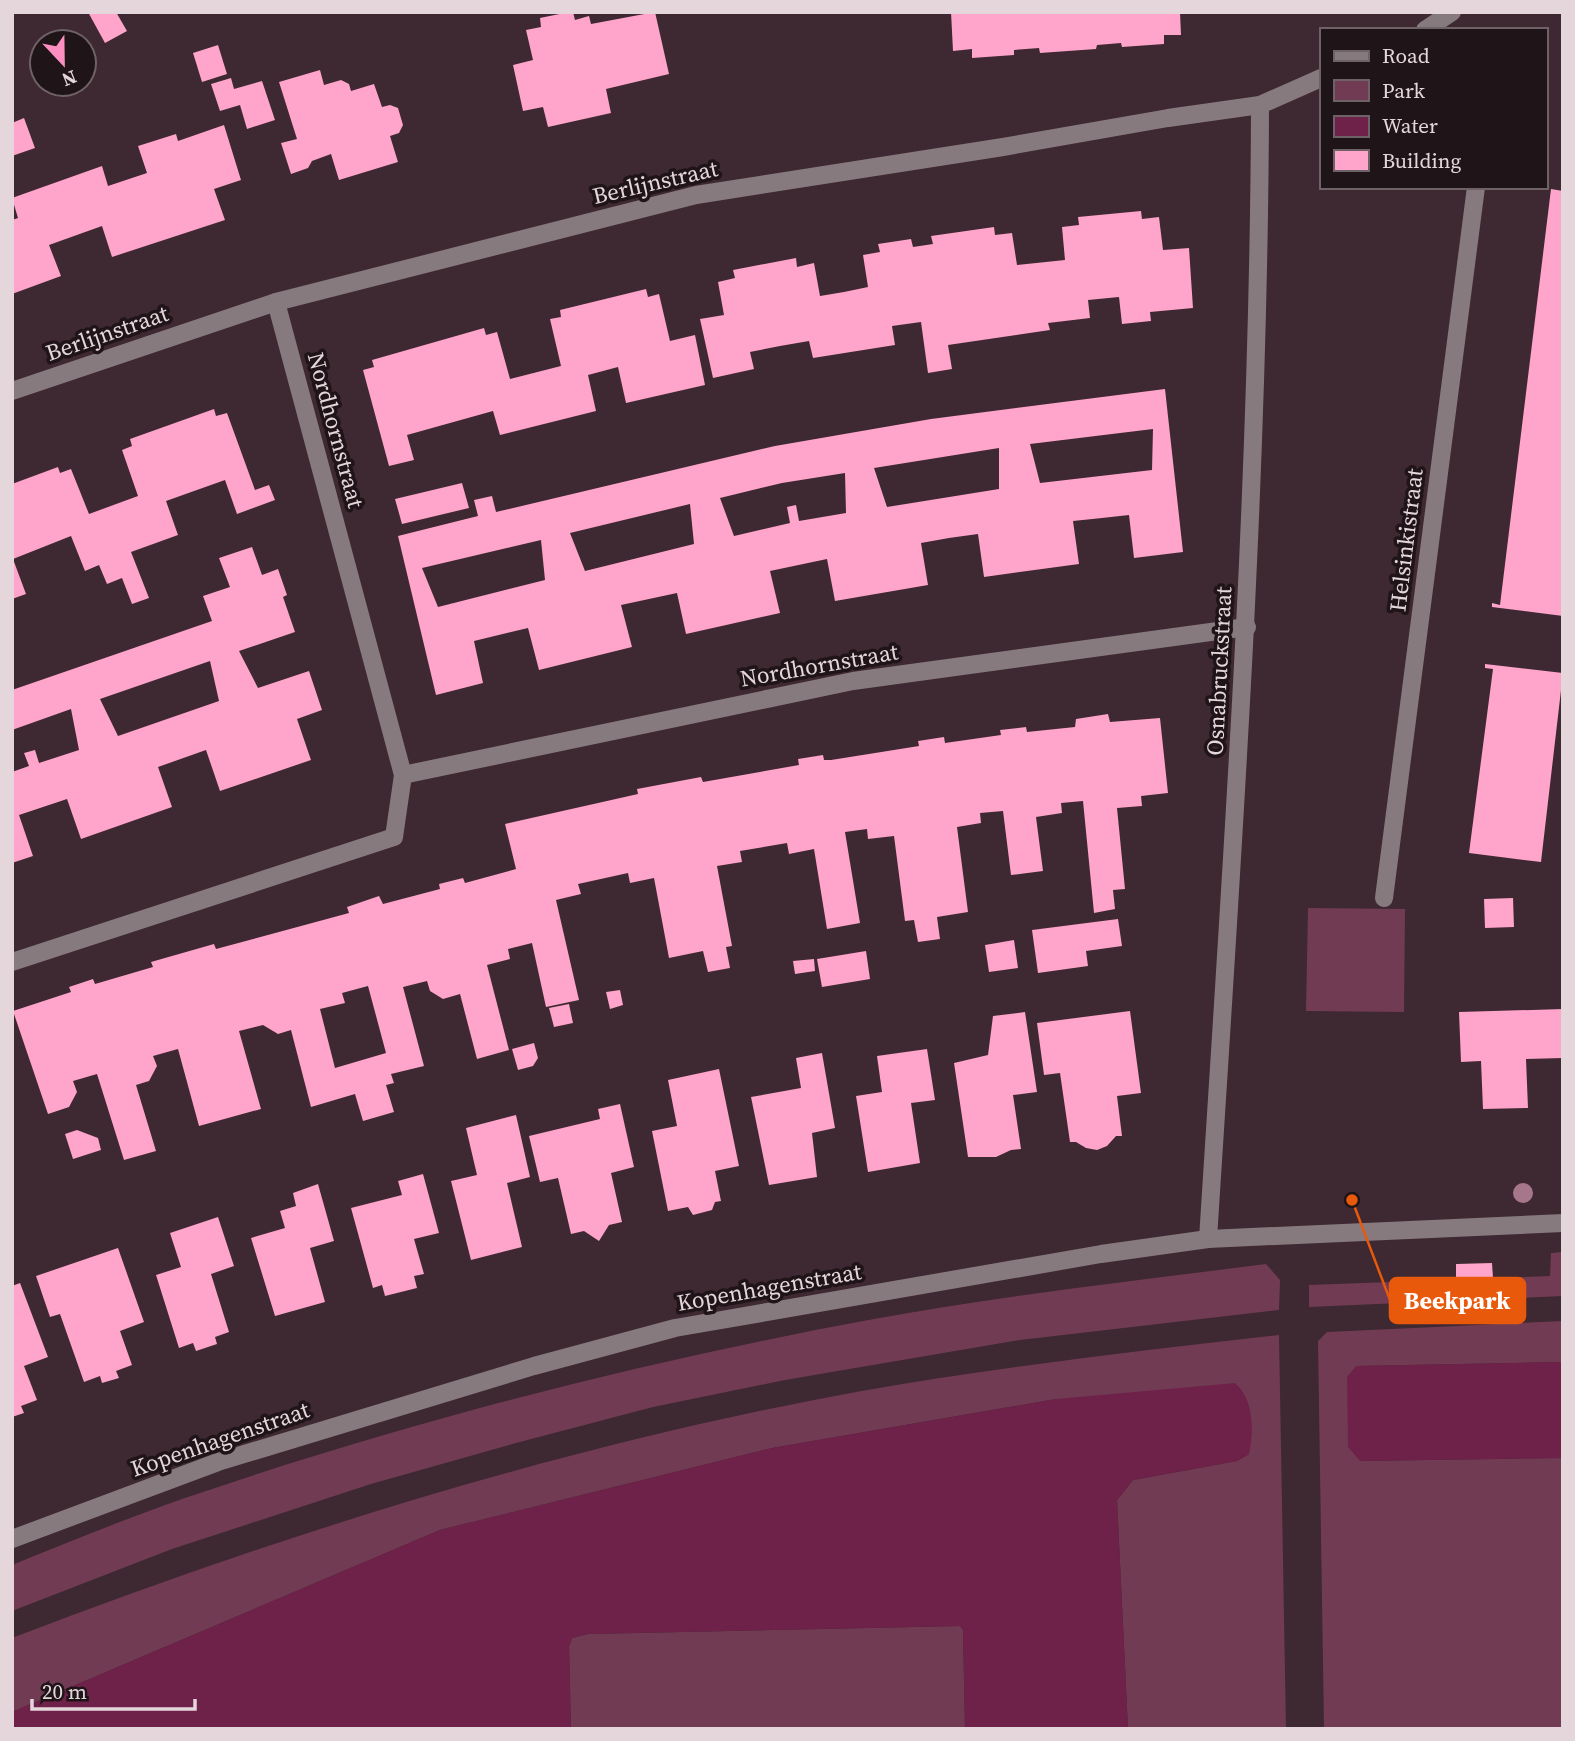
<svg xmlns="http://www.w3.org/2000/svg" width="1575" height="1741" viewBox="0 0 1575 1741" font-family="'Source Serif 4',serif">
	<rect width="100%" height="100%" fill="#3e2831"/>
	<g fill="#713c53">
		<polygon points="1308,908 1405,909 1404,1012 1306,1011"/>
		<polygon points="1563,1252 1563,1296 1309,1307 1309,1285 1550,1276 1551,1253"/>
		<path d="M 1266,1264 L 1280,1280 L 1279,1310 L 1020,1340 L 785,1380 L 653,1407 L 516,1443 L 371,1484 L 172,1549 L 12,1611 L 12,1565 C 69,1542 125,1519 182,1499 C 407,1422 640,1362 874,1319 C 1004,1295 1135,1281 1266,1264 Z"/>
		<polygon points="1563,1321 1563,1362 1357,1366 1360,1461 1563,1458 1563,1729 1324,1729 1318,1341 1327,1332"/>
		<path d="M 1279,1335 L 1286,1729 L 1128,1729 L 1117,1500 L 1133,1480 L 1237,1461 L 1249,1454 L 1056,1399 L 772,1448 L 440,1530 L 12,1712 L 12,1638 C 286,1533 567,1445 856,1392 C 996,1367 1138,1351 1279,1335 Z"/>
		<polygon points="960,1626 963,1630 965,1729 571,1729 569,1647 572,1638 588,1634"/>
	</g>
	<g fill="#6f2249">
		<polygon points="1563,1362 1563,1458 1360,1461 1348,1447 1347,1377 1356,1366"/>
		<path d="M 1235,1383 C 1254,1399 1254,1431 1249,1454 L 1237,1461 L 1133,1480 L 1117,1500 L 1128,1729 L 965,1729 L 963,1630 L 960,1626 L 587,1634 L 572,1638 L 569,1647 L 571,1729 L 12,1729 L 12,1712 L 440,1530 L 772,1448 L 1056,1399 Z"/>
	</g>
	<g fill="#ffa4ca" fill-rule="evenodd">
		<polygon points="88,12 116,12 127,31 105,43"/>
		<polygon points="569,12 573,12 575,20 589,16 591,24 655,12 669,74 606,89 611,113 548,127 543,107 523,111 513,65 533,60 526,30 541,27 540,18"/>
		<polygon points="951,12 1180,12 1181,35 1164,35 1164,44 1122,47 1121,43 1097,45 1096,49 1040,53 1039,48 1014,50 1014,55 972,58 972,49 953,51"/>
		<polygon points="218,45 227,74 202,82 193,53"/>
		<polygon points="320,70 324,85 341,80 349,84 351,91 374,84 382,107 390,105 398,108 403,125 399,133 390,136 398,162 339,180 331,154 312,161 308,168 291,174 281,143 297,139 279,82"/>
		<polygon points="231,78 234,89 262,81 275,120 247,129 240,105 220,111 211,84"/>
		<polygon points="24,118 35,148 12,156 12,123"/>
		<polygon points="224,125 241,180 214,189 225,220 112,257 102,226 49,245 61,276 12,294 12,220 18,218 12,198 102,166 108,186 147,173 138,146 176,134 178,141"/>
		<polygon points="1551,189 1563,191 1563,616 1492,607 1492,603 1500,605"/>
		<polygon points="1141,211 1142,219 1159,217 1163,250 1189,248 1193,308 1150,312 1151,321 1122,324 1119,297 1088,300 1090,318 1048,323 1050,330 948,345 952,369 928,373 921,322 892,326 895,345 813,358 809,341 780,346 750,352 754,369 713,378 700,319 724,315 718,282 735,278 733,270 796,258 797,267 814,263 820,296 844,292 868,287 863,255 880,252 878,244 911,239 913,247 933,244 931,236 994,227 995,235 1012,233 1017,265 1065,260 1062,227 1079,225 1078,217"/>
		<polygon points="646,289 648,297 659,294 670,341 695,335 705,385 626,403 618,367 588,375 596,411 500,435 493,411 407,435 414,460 389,466 363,370 374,367 372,360 484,328 486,335 497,332 510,379 561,366 550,319 561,317 560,310"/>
		<path d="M 1165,389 L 1183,552 L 1134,558 L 1129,515 L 1102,518 L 1073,521 L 1079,564 L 984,577 L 978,534 L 949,538 L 921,543 L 928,585 L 835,601 L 827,559 L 770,571 L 780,613 L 686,634 L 677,593 L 621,605 L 632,647 L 539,670 L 528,628 L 474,641 L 483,683 L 436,695 L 398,536 L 478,516 L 474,500 L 492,496 L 496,512 L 775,446 L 931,419 ZM 1153,429 L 1152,470 L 1040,483 L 1030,444 ZM 999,448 L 999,489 L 887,507 L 874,468 ZM 845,473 L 846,513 L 799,521 L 796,505 L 787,507 L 790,523 L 734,536 L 720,498 L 782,483 ZM 690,504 L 694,544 L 585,571 L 570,533 ZM 541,540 L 545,580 L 438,607 L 422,568 Z"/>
		<polygon points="214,409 216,416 227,413 255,490 269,485 275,500 237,514 225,480 166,501 178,535 131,552 149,598 132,604 122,578 107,584 99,565 85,571 71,536 13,559 26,594 12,599 12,484 58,467 60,473 71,469 89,514 138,496 122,450 132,446 130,439"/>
		<polygon points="462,483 469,508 402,524 395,499"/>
		<path d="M 252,547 L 262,575 L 278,569 L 287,595 L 283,597 L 295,632 L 239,651 L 258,688 L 309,671 L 322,710 L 297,719 L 311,760 L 220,791 L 206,750 L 158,767 L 172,807 L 81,839 L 67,799 L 19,815 L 33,856 L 12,863 L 12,772 L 29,766 L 24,753 L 35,750 L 39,763 L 79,750 L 71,709 L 12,730 L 12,690 L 212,621 L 203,596 L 230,587 L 219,558 ZM 210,661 L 219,701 L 118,736 L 100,699 Z"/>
		<polygon points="1485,664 1563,673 1541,862 1469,853 1493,669 1485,668"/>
		<path d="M 1108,714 L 1110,722 L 1160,718 L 1168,793 L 1141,796 L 1142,806 L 1117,808 L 1125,889 L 1113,890 L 1115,909 L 1094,913 L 1083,801 L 1061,803 L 1062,813 L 1036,817 L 1043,871 L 1011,875 L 1003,811 L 980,813 L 981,823 L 957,827 L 968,912 L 937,917 L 940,939 L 918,942 L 914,920 L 905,921 L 894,836 L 868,839 L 867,829 L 845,832 L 860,923 L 827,929 L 814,849 L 789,854 L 787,843 L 740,851 L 742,862 L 717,866 L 732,946 L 726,947 L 730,968 L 708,972 L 703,951 L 669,958 L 654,878 L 630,883 L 628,873 L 578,884 L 581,894 L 556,900 L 579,1000 L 546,1007 L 532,943 L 508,949 L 510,959 L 487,965 L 509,1050 L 477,1059 L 460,994 L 443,999 L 430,991 L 427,981 L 403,987 L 424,1066 L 391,1074 L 394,1083 L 386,1085 L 394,1112 L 363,1121 L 355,1094 L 311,1107 L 291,1030 L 278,1034 L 263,1025 L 239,1031 L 261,1109 L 199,1126 L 178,1049 L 153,1056 L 157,1066 L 149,1081 L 136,1085 L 156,1151 L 124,1160 L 97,1074 L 73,1081 L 77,1092 L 69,1107 L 48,1114 L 13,1011 L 71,992 L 69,987 L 93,979 L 95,984 L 153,967 L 151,962 L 214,944 L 216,949 L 349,913 L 347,907 L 379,896 L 383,904 L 440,889 L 439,884 L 463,878 L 465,883 L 516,869 L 505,824 L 638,794 L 637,789 L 701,777 L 703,782 L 799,765 L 798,759 L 823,755 L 824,760 L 831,760 L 919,746 L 918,741 L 944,737 L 945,743 L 1001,735 L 1000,730 L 1026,727 L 1027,732 L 1075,727 L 1076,719 ZM 368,986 L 386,1053 L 335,1068 L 320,1009 L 345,1003 L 342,993 Z"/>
		<polygon points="1513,898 1514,927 1485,928 1484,899"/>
		<polygon points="1118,919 1122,946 1086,951 1088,966 1038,973 1032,930"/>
		<polygon points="1014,940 1018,968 989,972 985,945"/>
		<polygon points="866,951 870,979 822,987 817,959"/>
		<polygon points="814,959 815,971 795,974 793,961"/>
		<polygon points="620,990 623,1005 610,1009 606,992"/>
		<polygon points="569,1004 573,1023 554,1027 549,1008"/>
		<polygon points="1563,1009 1563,1058 1526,1059 1528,1108 1483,1109 1481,1061 1461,1062 1459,1012"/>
		<polygon points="1130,1011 1141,1093 1117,1096 1122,1136 1116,1136 1107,1146 1097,1150 1086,1148 1076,1142 1070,1142 1060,1073 1044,1075 1037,1023"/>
		<polygon points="1025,1012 1037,1092 1013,1095 1021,1149 1011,1150 996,1157 968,1157 954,1063 988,1055 993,1016"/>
		<polygon points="534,1043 538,1058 533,1066 518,1070 512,1049"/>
		<polygon points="927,1049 935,1100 911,1103 920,1163 868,1172 856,1096 882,1092 877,1056"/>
		<polygon points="822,1053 835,1128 812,1133 817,1177 769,1185 751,1097 801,1088 796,1058"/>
		<polygon points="719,1069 739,1166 715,1171 721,1201 715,1202 712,1210 693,1215 688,1207 668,1211 652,1131 677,1126 668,1080"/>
		<polygon points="620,1104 634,1167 611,1173 622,1222 609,1225 599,1241 584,1231 571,1234 558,1178 540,1182 529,1136 600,1119 598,1109"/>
		<polygon points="516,1115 530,1177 507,1183 522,1247 471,1260 451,1181 477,1175 466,1128"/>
		<polygon points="77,1130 98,1138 101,1150 73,1159 65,1134"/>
		<polygon points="423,1174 439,1233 414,1239 424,1274 414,1276 417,1288 385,1296 382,1285 373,1288 351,1208 402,1195 398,1181"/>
		<polygon points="318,1184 334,1241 310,1248 325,1302 275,1316 251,1238 285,1228 280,1211 296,1206 293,1193"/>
		<polygon points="218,1217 234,1266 211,1274 229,1332 215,1337 217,1344 196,1351 193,1343 179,1348 156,1275 181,1267 170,1233"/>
		<polygon points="118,1248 144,1322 120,1331 132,1365 116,1371 119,1378 102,1383 100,1376 84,1382 60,1314 50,1317 36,1276"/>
		<polygon points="1492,1263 1493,1278 1456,1279 1456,1264"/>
		<polygon points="20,1283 48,1357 24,1366 37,1400 21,1406 24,1413 12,1417 12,1286"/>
	</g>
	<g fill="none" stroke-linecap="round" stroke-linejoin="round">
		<g stroke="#867a7e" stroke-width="18">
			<polyline points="1425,30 1452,12"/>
			<polyline points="12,391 276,302 696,195 1003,147 1168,118 1260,105 1321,78"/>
			<polyline points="403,775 853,681 1247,627"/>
			<polyline points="1384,898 1476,187"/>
			<polyline points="12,962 394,837 403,775 276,302"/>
			<path d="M 1208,1239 C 1232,861 1259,484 1260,105"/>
			<polyline points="12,1539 218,1462 534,1366 675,1328 1101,1254 1208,1239 1563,1223"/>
		</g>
	</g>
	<circle fill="#a6768a" cx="1523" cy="1193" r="10"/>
	<g text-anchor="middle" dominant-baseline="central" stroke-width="7" stroke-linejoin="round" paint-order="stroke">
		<g font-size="23" fill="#e5d6db" stroke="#1f1418">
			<text transform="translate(655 182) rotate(-13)">Berlijnstraat</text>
			<text transform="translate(107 333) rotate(-19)">Berlijnstraat</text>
			<text transform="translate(336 430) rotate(75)">Nordhornstraat</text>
			<text transform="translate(1406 540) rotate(-83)">Helsinkistraat</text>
			<text transform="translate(819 665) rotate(-10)">Nordhornstraat</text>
			<text transform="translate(1219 671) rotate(-87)">Osnabruckstraat</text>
			<text transform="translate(769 1287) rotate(-10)">Kopenhagenstraat</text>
			<text transform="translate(220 1439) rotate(-19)">Kopenhagenstraat</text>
		</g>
	</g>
	<path fill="none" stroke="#e8590c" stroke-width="2.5" d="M1352 1200L1390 1300"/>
	<circle fill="#e8590c" stroke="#1f1418" stroke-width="2.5" cx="1352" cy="1200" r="7"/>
	<rect fill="#e8590c" stroke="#e8590c" stroke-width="2.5" x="1390" y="1278" width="135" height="45" rx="7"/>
	<g font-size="24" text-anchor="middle" font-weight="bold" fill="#fff">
		<text x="1457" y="1309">Beekpark</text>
	</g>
	<rect width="1575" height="1741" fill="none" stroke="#e5d6db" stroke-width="28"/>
	<rect x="1320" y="28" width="228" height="161" fill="#1f1418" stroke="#6e6266" stroke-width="2"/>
	<rect x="1334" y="51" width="35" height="10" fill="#867a7e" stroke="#6e6266" stroke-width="2"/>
	<text x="1382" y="63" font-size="21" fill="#e5d6db">Road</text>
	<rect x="1334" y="80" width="35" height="21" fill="#713c53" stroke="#6e6266" stroke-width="2"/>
	<text x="1382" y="98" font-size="21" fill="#e5d6db">Park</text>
	<rect x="1334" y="116" width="35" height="21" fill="#6f2249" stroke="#6e6266" stroke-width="2"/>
	<text x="1382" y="133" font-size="21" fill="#e5d6db">Water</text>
	<rect x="1334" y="150" width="35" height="21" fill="#ffa4ca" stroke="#6e6266" stroke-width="2"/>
	<text x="1382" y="168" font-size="21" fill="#e5d6db">Building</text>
	<g transform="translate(63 63) rotate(158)"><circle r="33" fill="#1f1418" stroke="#6e6266" stroke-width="2"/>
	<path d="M0-5L12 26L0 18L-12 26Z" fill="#fd8ec0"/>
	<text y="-10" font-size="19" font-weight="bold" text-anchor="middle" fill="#e5d6db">N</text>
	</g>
	<path d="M32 1699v10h163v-10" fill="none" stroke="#e5d6db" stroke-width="3.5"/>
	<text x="42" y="1699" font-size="21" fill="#e5d6db" stroke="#1f1418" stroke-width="5" paint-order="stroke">20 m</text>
</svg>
